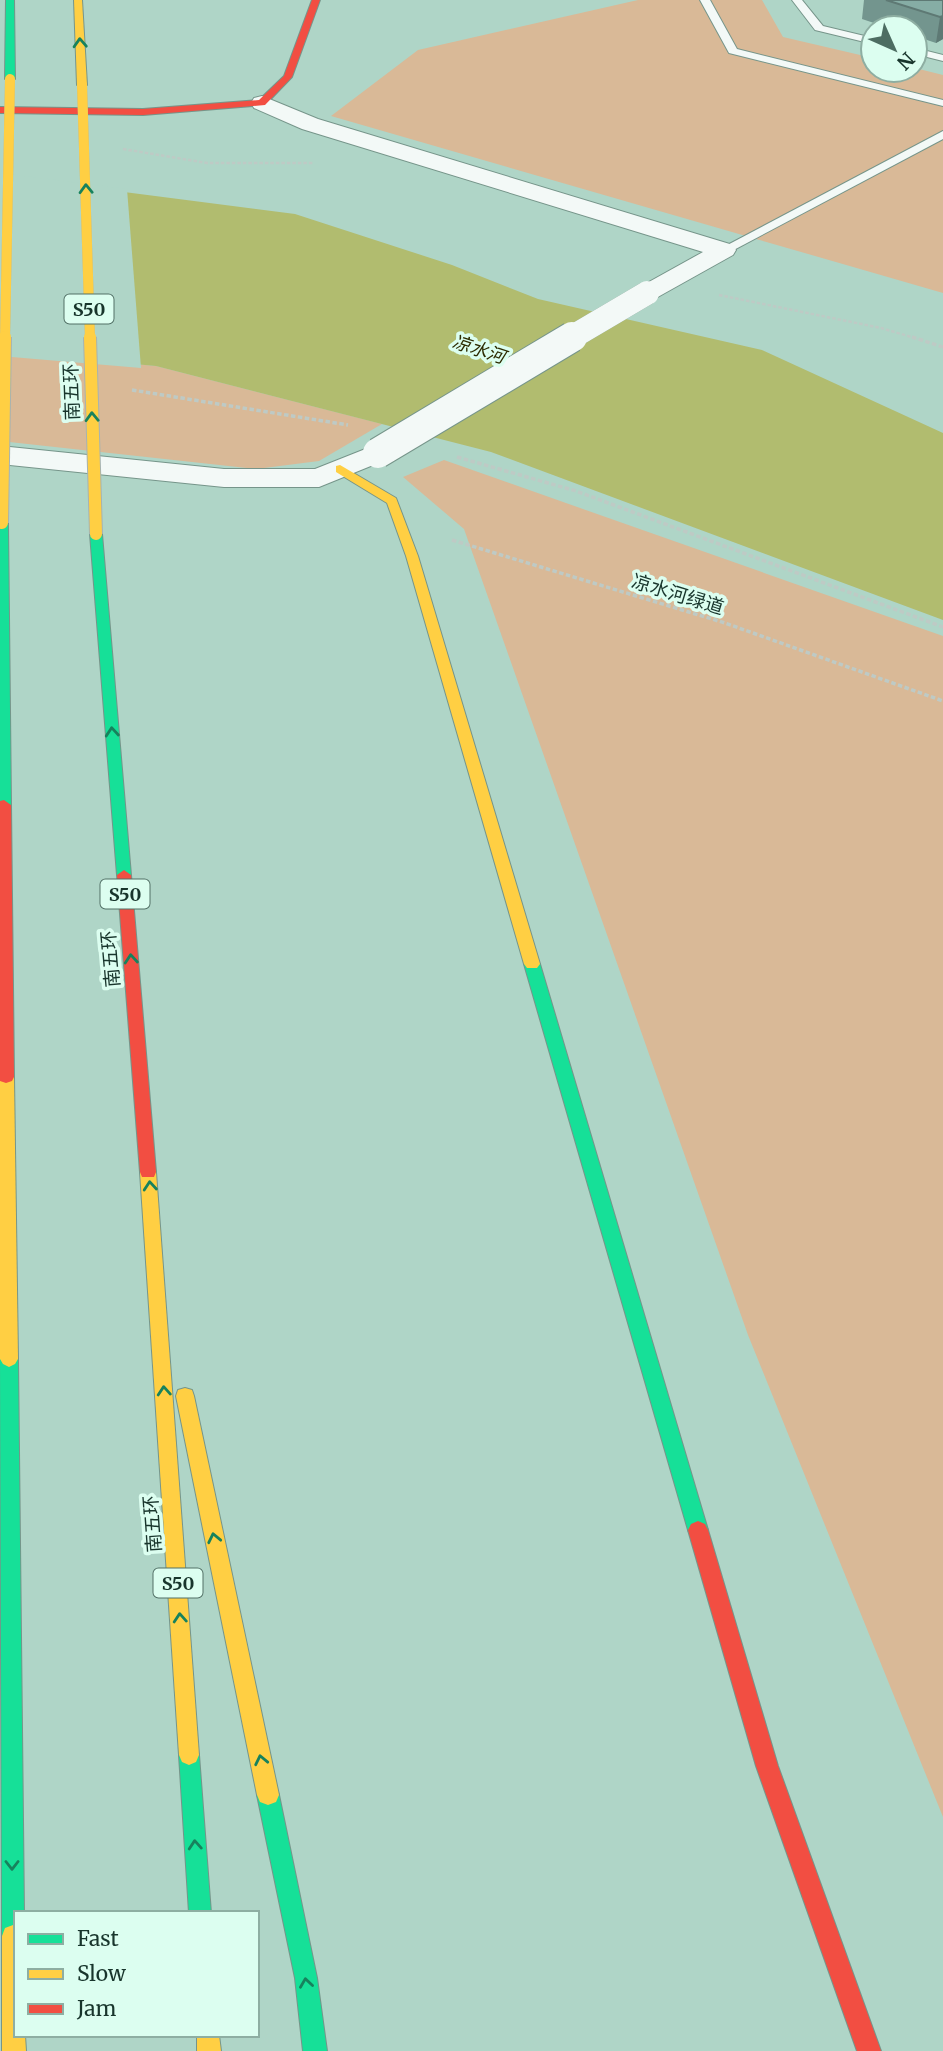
<svg xmlns="http://www.w3.org/2000/svg" width="943" height="2051" viewBox="0 0 943 2051" font-family="Merriweather,'Noto Sans SC',serif">
	<rect width="100%" height="100%" fill="#afd5c7"/>
	<g fill="#d9b997">
		<polygon points="638,0 762,0 783,37 873,58 873,70 915,68 943,75 943,293 331,116 418,50"/>
		<polygon points="0,352 156,366 382,424 319,461 256,469 0,441"/>
		<polygon points="444,460 943,636 943,1817 748,1335 464,529 403,477"/>
	</g>
	<polygon fill="#b1bc6f" points="0,176 295,214 452,265 538,299 762,350 943,433 943,620 491,452 156,366 0,352"/>
	<polygon fill="#afd5c7" points="0,173 127,189 141,368 0,356"/>
	<g fill="none" stroke-linecap="round" stroke-linejoin="round">
		<g stroke="#76958a" stroke-width="2">
			<g id="lane">
				<polygon points="700,0 710,0 737,49 943,100 943,106 729,53"/>
				<polygon points="792,0 802,0 823,26 873,38 873,44 815,30"/>
				<polygon points="915,48 943,55 943,61 915,54"/>
				<polygon points="943,131 943,139 728,253 720,253 718,250"/>
			</g>
		</g>
		<g stroke="#76958a" stroke-width="2">
			<g id="street">
				<polygon points="262,96 318,119 733,245 736,250 733,255 656,298 647,301 638,298 634,293 638,288 703,252 302,129 254,108 251,103 254,98"/>
				<polygon points="378,444 388,447 392,453 388,459 319,487 224,487 0,464 0,446 224,469 315,469"/>
			</g>
		</g>
		<g stroke="#76958a" stroke-width="2">
			<g id="fast">
				<polygon points="6,0 14,0 15,79 10,82 5,79"/>
				<polygon points="2,519 8,523 11,805 4,810 0,809 0,520"/>
				<polygon points="96,530 102,534 131,875 124,880 117,875 90,534"/>
				<polygon points="532,959 540,964 708,1530 705,1536 698,1539 691,1536 688,1530 524,964"/>
				<polygon points="9,1351 15,1354 18,1359 24,1913 16,1913 16,1946 13,1947 5,1944 2,1936 0,1359 3,1354"/>
				<polygon points="189,1745 196,1748 199,1755 211,1913 189,1913 179,1755 182,1748"/>
				<polygon points="268,1785 276,1788 279,1795 317,1978 327,2051 303,2051 295,1978 257,1795 260,1788"/>
			</g>
		</g>
		<g stroke="#76958a" stroke-width="2">
			<g id="slow">
				<polygon points="74,0 82,0 87,85 82,88 77,85"/>
				<polygon points="340,465 396,498 418,556 540,964 537,968 527,968 524,964 406,556 387,503 336,472 336,466"/>
				<polygon points="6,1071 12,1073 14,1077 18,1359 15,1364 9,1367 3,1364 0,1359 0,1073"/>
				<polygon points="148,1165 154,1167 156,1172 199,1755 196,1762 189,1765 182,1762 179,1755 140,1172 142,1167"/>
				<polygon points="185,1388 192,1390 194,1396 279,1795 276,1802 268,1805 260,1802 257,1795 176,1396 178,1390"/>
				<polygon points="13,1925 16,1926 16,2035 25,2035 26,2051 2,2051 2,1936 5,1928"/>
				<polygon points="197,2035 219,2035 221,2051 197,2051"/>
			</g>
		</g>
		<g stroke="#76958a" stroke-width="2">
			<g id="jam">
				<polygon points="312,0 320,0 292,77 265,105 143,115 0,113 0,107 143,109 259,100 284,76"/>
				<polygon points="4,800 11,805 14,1077 12,1081 6,1083 0,1081 0,801"/>
				<polygon points="124,870 131,875 156,1172 154,1177 142,1177 140,1172 117,875"/>
				<polygon points="698,1521 705,1524 708,1530 778,1766 881,2051 857,2051 756,1766 688,1530 691,1524"/>
			</g>
		</g>
		<g stroke="#becac5" stroke-width="2.5" stroke-dasharray="3.5 2" stroke-linecap="butt">
			<polyline points="123,149 207,163 313,163"/>
			<polyline points="719,295 881,328 918,339"/>
		</g>
		<g stroke="#becac5" stroke-width="3.5" stroke-dasharray="4.5 2.5" stroke-linecap="butt">
			<polyline points="912,337 943,347"/>
			<polyline points="132,390 348,425"/>
			<polyline points="457,457 576,491 943,627"/>
			<polyline points="452,540 725,623 943,701"/>
		</g>
		<use href="#lane" fill="#f3f9f7" fill-rule="evenodd"/>
		<use href="#street" fill="#f3f9f7" fill-rule="evenodd"/>
		<use href="#fast" fill="#16e098" fill-rule="evenodd"/>
		<use href="#slow" fill="#ffcf43" fill-rule="evenodd"/>
		<use href="#jam" fill="#f24e42" fill-rule="evenodd"/>
		<g stroke="#76958a" stroke-width="24" stroke-linecap="butt">
			<polyline id="street-bridge-far1" points="569,339 647,293"/>
		</g>
		<g stroke="#76958a" stroke-width="32" stroke-linecap="butt">
			<polyline id="street-bridge" points="378,453 572,337"/>
		</g>
		<g stroke="#a7b3b0" stroke-width="10" stroke-linecap="butt">
			<g id="slow-bridge-far1">
				<polyline points="82,85 90,339"/>
				<polyline points="5,339 10,79"/>
			</g>
		</g>
		<g stroke="#a7b3b0" stroke-width="14" stroke-linecap="butt">
			<g id="slow-bridge">
				<polyline points="90,337 96,534"/>
				<polyline points="2,523 5,337"/>
			</g>
		</g>
		<use href="#street-bridge-far1" stroke="#f3f9f7" stroke-width="24"/>
		<use href="#street-bridge" stroke="#f3f9f7" stroke-width="30"/>
		<use href="#slow-bridge-far1" stroke="#ffcf43" stroke-width="10"/>
		<use href="#slow-bridge" stroke="#ffcf43" stroke-width="12"/>
	</g>
	<polygon fill="#73958e" points="864,0 943,0 943,39 936,43 915,36 915,28 889,28 862,19"/>
	<polygon fill="#5e7974" points="943,16 943,39 936,43 940,17"/>
	<polygon fill="#86ada5" stroke="#5e7974" stroke-width="2" points="886,0 943,0 943,16 940,17"/>
	<defs><path id="oneway-chevron" d="M-2-3.5L2.5 0L-2 3.5" fill="none" stroke-width="1.6" stroke-linecap="round" stroke-linejoin="round" transform="scale(1.75)"/></defs>
	<g stroke="#17825d">
		<use href="#oneway-chevron" transform="translate(80 43) rotate(-93)"/>
		<use href="#oneway-chevron" transform="translate(86 189) rotate(-92)"/>
		<use href="#oneway-chevron" transform="translate(92 417) rotate(-92)"/>
		<use href="#oneway-chevron" transform="translate(112 732) rotate(-95)"/>
		<use href="#oneway-chevron" transform="translate(131 959) rotate(-95)"/>
		<use href="#oneway-chevron" transform="translate(150 1186) rotate(-95)"/>
		<use href="#oneway-chevron" transform="translate(164 1391) rotate(-94)"/>
		<use href="#oneway-chevron" transform="translate(214 1538) rotate(-102)"/>
		<use href="#oneway-chevron" transform="translate(180 1618) rotate(-94)"/>
		<use href="#oneway-chevron" transform="translate(261 1760) rotate(-102)"/>
		<use href="#oneway-chevron" transform="translate(195 1845) rotate(-94)"/>
		<use href="#oneway-chevron" transform="translate(12 1865) rotate(90)"/>
		<use href="#oneway-chevron" transform="translate(306 1983) rotate(-98)"/>
	</g>
	<g text-anchor="middle" dominant-baseline="central" stroke-width="7" stroke-linejoin="round" paint-order="stroke">
		<g fill="#dcfef0" stroke="#537167" stroke-width="2">
			<rect x="64.5" y="294.5" width="49" height="29" rx="5"/>
			<rect x="100.5" y="879.5" width="49" height="29" rx="5"/>
			<rect x="153.5" y="1568.5" width="49" height="29" rx="5"/>
		</g>
		<g font-size="18" font-weight="bold" fill="#18352c">
			<text x="89" y="309">S50</text>
			<text x="125" y="894">S50</text>
			<text x="178" y="1583">S50</text>
		</g>
		<g font-size="18" font-style="italic" fill="#2c2b00" stroke="#dcfef0">
			<text transform="translate(479 349) rotate(18)">凉水河</text>
		</g>
		<g font-size="19" fill="#18352c" stroke="#dcfef0">
			<text transform="translate(71 392) rotate(-92)">南五环</text>
			<text transform="translate(678 594) rotate(17)">凉水河绿道</text>
			<text transform="translate(110 959) rotate(-95)">南五环</text>
			<text transform="translate(152 1524) rotate(-94)">南五环</text>
		</g>
	</g>
	<rect x="14" y="1911" width="245" height="126" fill="#dcfef0" stroke="#8eaea2" stroke-width="2"/>
	<rect x="28" y="1934" width="35" height="10" fill="#16e098" stroke="#8eaea2" stroke-width="2"/>
	<text x="77" y="1946" font-size="21" fill="#18352c">Fast</text>
	<rect x="28" y="1969" width="35" height="10" fill="#ffcf43" stroke="#8eaea2" stroke-width="2"/>
	<text x="77" y="1981" font-size="21" fill="#18352c">Slow</text>
	<rect x="28" y="2004" width="35" height="10" fill="#f24e42" stroke="#8eaea2" stroke-width="2"/>
	<text x="77" y="2016" font-size="21" fill="#18352c">Jam</text>
	<g transform="translate(894 49) rotate(135)"><circle r="33" fill="#dcfef0" stroke="#8eaea2" stroke-width="2"/>
	<path d="M0-5L12 26L0 18L-12 26Z" fill="#4d6d62"/>
	<text y="-10" font-size="19" font-weight="bold" text-anchor="middle" fill="#18352c">N</text>
	</g>
</svg>
